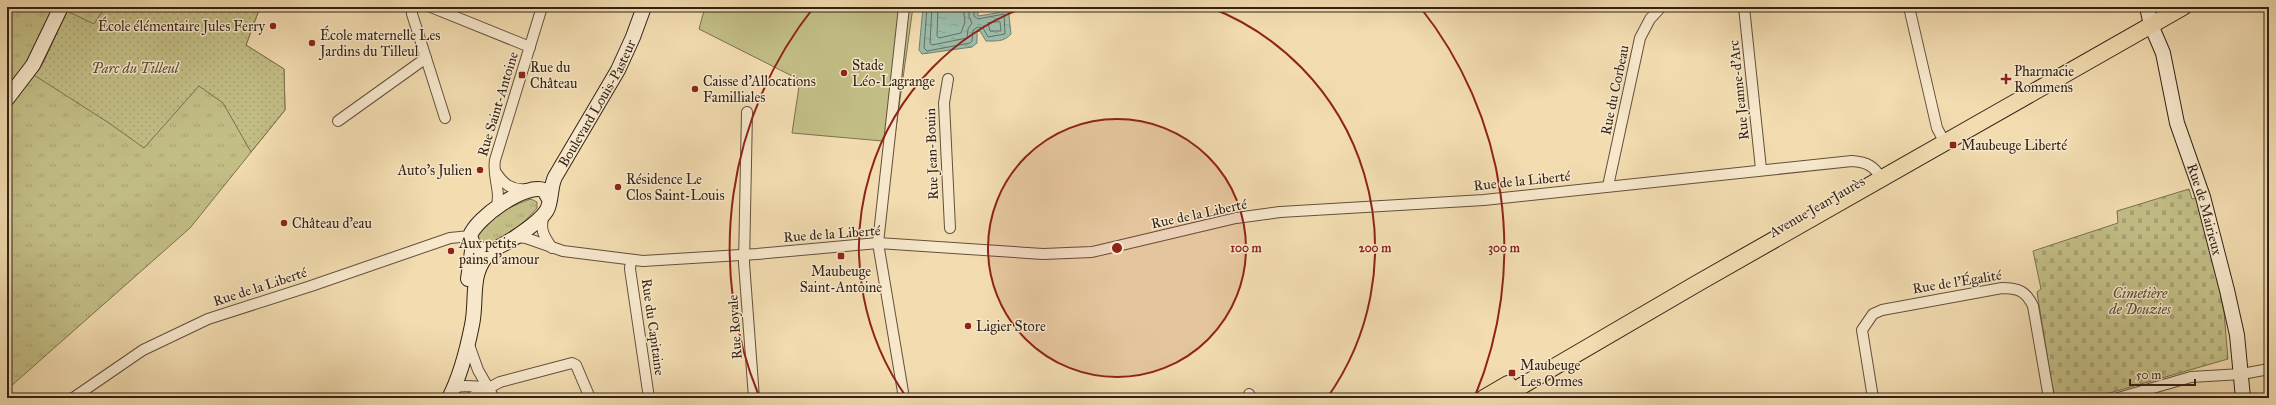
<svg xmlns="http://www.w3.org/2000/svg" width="2276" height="405" viewBox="0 0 2276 405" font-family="'IM FELL Great Primer',serif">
	<defs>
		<pattern id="grass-tufts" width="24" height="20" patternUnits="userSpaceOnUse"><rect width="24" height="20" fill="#c3be86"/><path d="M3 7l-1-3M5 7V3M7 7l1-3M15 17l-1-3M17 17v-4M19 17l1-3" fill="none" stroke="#a8a373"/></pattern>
		<pattern id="cemetery-stones" width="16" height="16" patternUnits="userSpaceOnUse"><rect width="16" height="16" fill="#c3be86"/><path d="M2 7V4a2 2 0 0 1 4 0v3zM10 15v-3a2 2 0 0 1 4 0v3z" fill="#a8a373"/></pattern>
		<pattern id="park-dots" width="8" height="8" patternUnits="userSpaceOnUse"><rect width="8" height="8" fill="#c3be86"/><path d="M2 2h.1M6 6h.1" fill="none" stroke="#a8a373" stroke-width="1.8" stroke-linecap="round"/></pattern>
		<pattern id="water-ripples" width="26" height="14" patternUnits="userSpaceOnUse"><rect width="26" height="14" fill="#9bbcab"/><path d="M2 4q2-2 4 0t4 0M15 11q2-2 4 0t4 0" fill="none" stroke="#86a192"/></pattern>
	</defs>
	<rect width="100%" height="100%" fill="#f2dcb0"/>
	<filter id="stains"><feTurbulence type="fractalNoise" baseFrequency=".005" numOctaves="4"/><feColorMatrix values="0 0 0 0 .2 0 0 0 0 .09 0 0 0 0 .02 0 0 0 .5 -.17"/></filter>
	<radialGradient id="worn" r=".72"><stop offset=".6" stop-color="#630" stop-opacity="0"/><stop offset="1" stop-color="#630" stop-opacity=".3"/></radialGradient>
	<g fill="url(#grass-tufts)" stroke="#7b704e">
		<polygon points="7,7 260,7 246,45 284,69 285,110 190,228 10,387 7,385"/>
		<path d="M 531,199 L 537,202 L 537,208 C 522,226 504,238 482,246 L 477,237 C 486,219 512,205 531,199 Z"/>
	</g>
	<polygon fill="url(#cemetery-stones)" stroke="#7b704e" points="2189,189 2192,199 2196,198 2215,268 2224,312 2228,359 2092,398 2056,398 2052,386 2037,292 2041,289 2033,251 2118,223 2117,211"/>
	<polygon fill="url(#park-dots)" stroke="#7b704e" points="105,7 260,7 246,45 284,69 285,110 251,152 223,103 199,86 144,148 109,123 34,75 43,63 67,11 94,24"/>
	<polygon fill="#c3be86" stroke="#7b704e" points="705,7 913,7 894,142 792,133 800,80 699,29"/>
	<path fill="url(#water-ripples)" stroke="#717e70" d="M 923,7 L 978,7 L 978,16 L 997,13 L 1008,7 L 1011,34 C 1004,42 996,41 986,41 L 980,31 L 977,32 L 977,43 L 972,47 L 922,54 L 919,50 Z"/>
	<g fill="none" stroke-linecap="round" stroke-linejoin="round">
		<g stroke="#676f61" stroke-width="1">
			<polyline points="927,7 924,48 927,51 970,43 972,41 973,30 978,27 983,28 988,37 1005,34 1004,14 978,19 974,16 974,7"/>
			<polyline points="932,7 930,43 932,45 967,38 968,29 972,23 969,17 969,7"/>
			<polyline points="938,7 937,36 939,38 961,33 965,22 963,7"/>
			<polygon points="1000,22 1001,31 990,31 988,23"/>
		</g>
		<g stroke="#63503d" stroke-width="12">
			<g id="street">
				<polyline points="412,7 412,14 445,118"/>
				<polyline points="431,7 530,47"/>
				<polyline points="904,7 878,243 904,398"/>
				<polyline points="1744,7 1761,169"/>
				<polyline points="1909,7 1937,128 1945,143"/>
				<polyline points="948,79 944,103 950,228"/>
				<polyline points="747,112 744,263 754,398"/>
				<polyline points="338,121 426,58"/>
				<path d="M 495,171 C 503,184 512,191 527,189"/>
				<polyline points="1608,186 1640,38 1650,19 1661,7"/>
				<path d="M 496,209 C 502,191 492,178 495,160 L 542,7"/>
				<path d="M 544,215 C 539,229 544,236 552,248"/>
				<path d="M 515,237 L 526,238 L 563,251 L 643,261 L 757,254 L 878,243 L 1043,254 L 1092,252 L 1236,218 L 1280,212 L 1484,200 L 1852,161 C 1867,162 1874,166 1882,179"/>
				<polyline points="631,260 630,269 649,398"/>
				<polyline points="468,342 478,370 494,398"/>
				<polyline points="455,387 466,386 488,387"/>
				<polyline points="1249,394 1251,398"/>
				<polyline points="73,398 143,350 208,319 311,286 450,238 470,236"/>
				<polyline points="470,398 500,382 572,363 576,365 590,398"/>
				<path d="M 1873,398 L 1862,330 L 1873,314 L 1882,310 L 2002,288 C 2018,288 2026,291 2033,306 L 2049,398"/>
				<polyline points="2118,398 2191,377 2242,374 2269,369"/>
			</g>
		</g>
		<g stroke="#332217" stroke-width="16">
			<g id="secondary">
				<path id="s1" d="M 2147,7 L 2151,25 L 2163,53 L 2177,123 L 2203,197 L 2227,290 L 2237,335 L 2243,398"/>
				<polyline points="7,99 33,65 61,7"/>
				<path id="s2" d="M 549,199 L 544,190 C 525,183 476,218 470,236 L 473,244 L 483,251 C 498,252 539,223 547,210 C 552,200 550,187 555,177 L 618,70 L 633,37 L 644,7"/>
				<polyline points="468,279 473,244"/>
				<path d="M 449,398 C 461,375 467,350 472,325 C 478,296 468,273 492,250"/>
			</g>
		</g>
		<g stroke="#332217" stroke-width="18">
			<g id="primary">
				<polyline points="1484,398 1508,384"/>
				<polyline points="1501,398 1698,283 2183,7"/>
			</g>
		</g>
		<use href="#street" stroke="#f7e8cc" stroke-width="10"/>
		<use href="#secondary" stroke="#f7e8cc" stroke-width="14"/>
		<use href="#primary" stroke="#f2dcb0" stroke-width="16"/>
	</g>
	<circle cx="1117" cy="248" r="129" fill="#8f2418" fill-opacity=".12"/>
	<g fill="none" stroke="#8f2418" stroke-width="2">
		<circle cx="1117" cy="248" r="129"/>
		<path d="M907 398A258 258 0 0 1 1025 7M1209 7A258 258 0 0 1 1327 398"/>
		<path d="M759 396A387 387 0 0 1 814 7M1420 7A387 387 0 0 1 1475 396"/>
	</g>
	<g fill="#8f2418" stroke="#f7e8cc" stroke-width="1.5">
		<circle cx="273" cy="26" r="4"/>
		<circle cx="312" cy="43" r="4"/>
		<circle cx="844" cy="73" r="4"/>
		<rect x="518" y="71" width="8" height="8" rx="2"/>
		<path d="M2004 73h4v4h4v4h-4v4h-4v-4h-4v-4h4z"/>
		<circle cx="695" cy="89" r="4"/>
		<rect x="1949" y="141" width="8" height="8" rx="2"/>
		<circle cx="480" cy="170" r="4"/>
		<circle cx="618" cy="187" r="4"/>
		<circle cx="284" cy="223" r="4"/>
		<circle cx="451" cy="251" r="4"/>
		<rect x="837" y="252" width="8" height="8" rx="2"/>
		<circle cx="968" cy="326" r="4"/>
		<rect x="1508" y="369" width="8" height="8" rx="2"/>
	</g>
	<g text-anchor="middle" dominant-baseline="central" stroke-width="3" stroke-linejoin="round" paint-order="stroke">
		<g font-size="14" fill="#332217" stroke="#f7e8cc" text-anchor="start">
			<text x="265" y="26" text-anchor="end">École élémentaire Jules Ferry</text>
			<text x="320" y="35">École maternelle Les<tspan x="320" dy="16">Jardins du Tilleul</tspan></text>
			<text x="852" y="65">Stade<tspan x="852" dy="16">Léo-Lagrange</tspan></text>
			<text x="530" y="67">Rue du<tspan x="530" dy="16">Château</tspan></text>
			<text x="2014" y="71">Pharmacie<tspan x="2014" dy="16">Rommens</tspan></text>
			<text x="703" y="81">Caisse d'Allocations<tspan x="703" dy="16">Familliales</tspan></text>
			<text x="1961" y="145">Maubeuge Liberté</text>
			<text x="472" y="170" text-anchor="end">Auto's Julien</text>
			<text x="626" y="179">Résidence Le<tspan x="626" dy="16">Clos Saint-Louis</tspan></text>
			<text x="292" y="223">Château d'eau</text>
			<text x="459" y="243">Aux petits<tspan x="459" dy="16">pains d'amour</tspan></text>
			<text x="841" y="271" text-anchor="middle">Maubeuge<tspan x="841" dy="16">Saint-Antoine</tspan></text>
			<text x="976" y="326">Ligier Store</text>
			<text x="1520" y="365">Maubeuge<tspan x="1520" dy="16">Les Ormes</tspan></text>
		</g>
		<g font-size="14" font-style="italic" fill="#574933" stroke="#f7e8cc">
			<text x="135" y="68">Parc du Tilleul</text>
			<text x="2140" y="293">Cimetière<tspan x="2140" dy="16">de Douzies</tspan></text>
		</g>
		<g font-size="14" fill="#332217" stroke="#f7e8cc">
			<text transform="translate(1615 90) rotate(-78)">Rue du Corbeau</text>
			<text transform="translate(1739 90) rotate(-96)">Rue Jeanne-d'Arc</text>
			<text stroke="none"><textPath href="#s2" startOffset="319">Boulevard Louis-Pasteur</textPath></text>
			<text transform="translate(498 104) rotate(-73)">Rue Saint-Antoine</text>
			<text transform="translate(932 154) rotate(-92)">Rue Jean-Bouin</text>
			<text transform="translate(1522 181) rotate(-6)">Rue de la Liberté</text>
			<text transform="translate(1817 207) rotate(-30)">Avenue Jean Jaurès</text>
			<text stroke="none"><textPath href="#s1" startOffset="211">Rue de Mairieux</textPath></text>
			<text transform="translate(1199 214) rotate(-12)">Rue de la Liberté</text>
			<text transform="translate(832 234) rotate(-4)">Rue de la Liberté</text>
			<text transform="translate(1957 282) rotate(-9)">Rue de l'Égalité</text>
			<text transform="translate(260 287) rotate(-18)">Rue de la Liberté</text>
			<text transform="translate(653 327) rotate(82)">Rue du Capitaine</text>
			<text transform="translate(735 327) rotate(-94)">Rue Royale</text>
		</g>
	</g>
	<circle cx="1117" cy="248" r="6" fill="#8f2418" stroke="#f7e8cc" stroke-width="2"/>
	<g font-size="12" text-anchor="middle" font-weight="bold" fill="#8f2418" stroke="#f7e8cc" stroke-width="3" stroke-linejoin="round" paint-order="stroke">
		<text x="1246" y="252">100 m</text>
		<text x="1375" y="252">200 m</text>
		<text x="1504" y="252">300 m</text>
	</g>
	<rect width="2276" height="405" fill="none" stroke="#f2dcb0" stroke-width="24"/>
	<rect x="8" y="8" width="2260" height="389" fill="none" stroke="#332217" stroke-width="2"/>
	<rect x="12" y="12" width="2252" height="381" fill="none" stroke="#332217"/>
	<path d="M2130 379v6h65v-6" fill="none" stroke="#332217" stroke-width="2"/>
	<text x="2136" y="379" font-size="12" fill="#332217" stroke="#f7e8cc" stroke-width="3" paint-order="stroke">50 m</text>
	<rect width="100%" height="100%" filter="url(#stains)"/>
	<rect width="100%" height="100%" fill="url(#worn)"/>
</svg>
